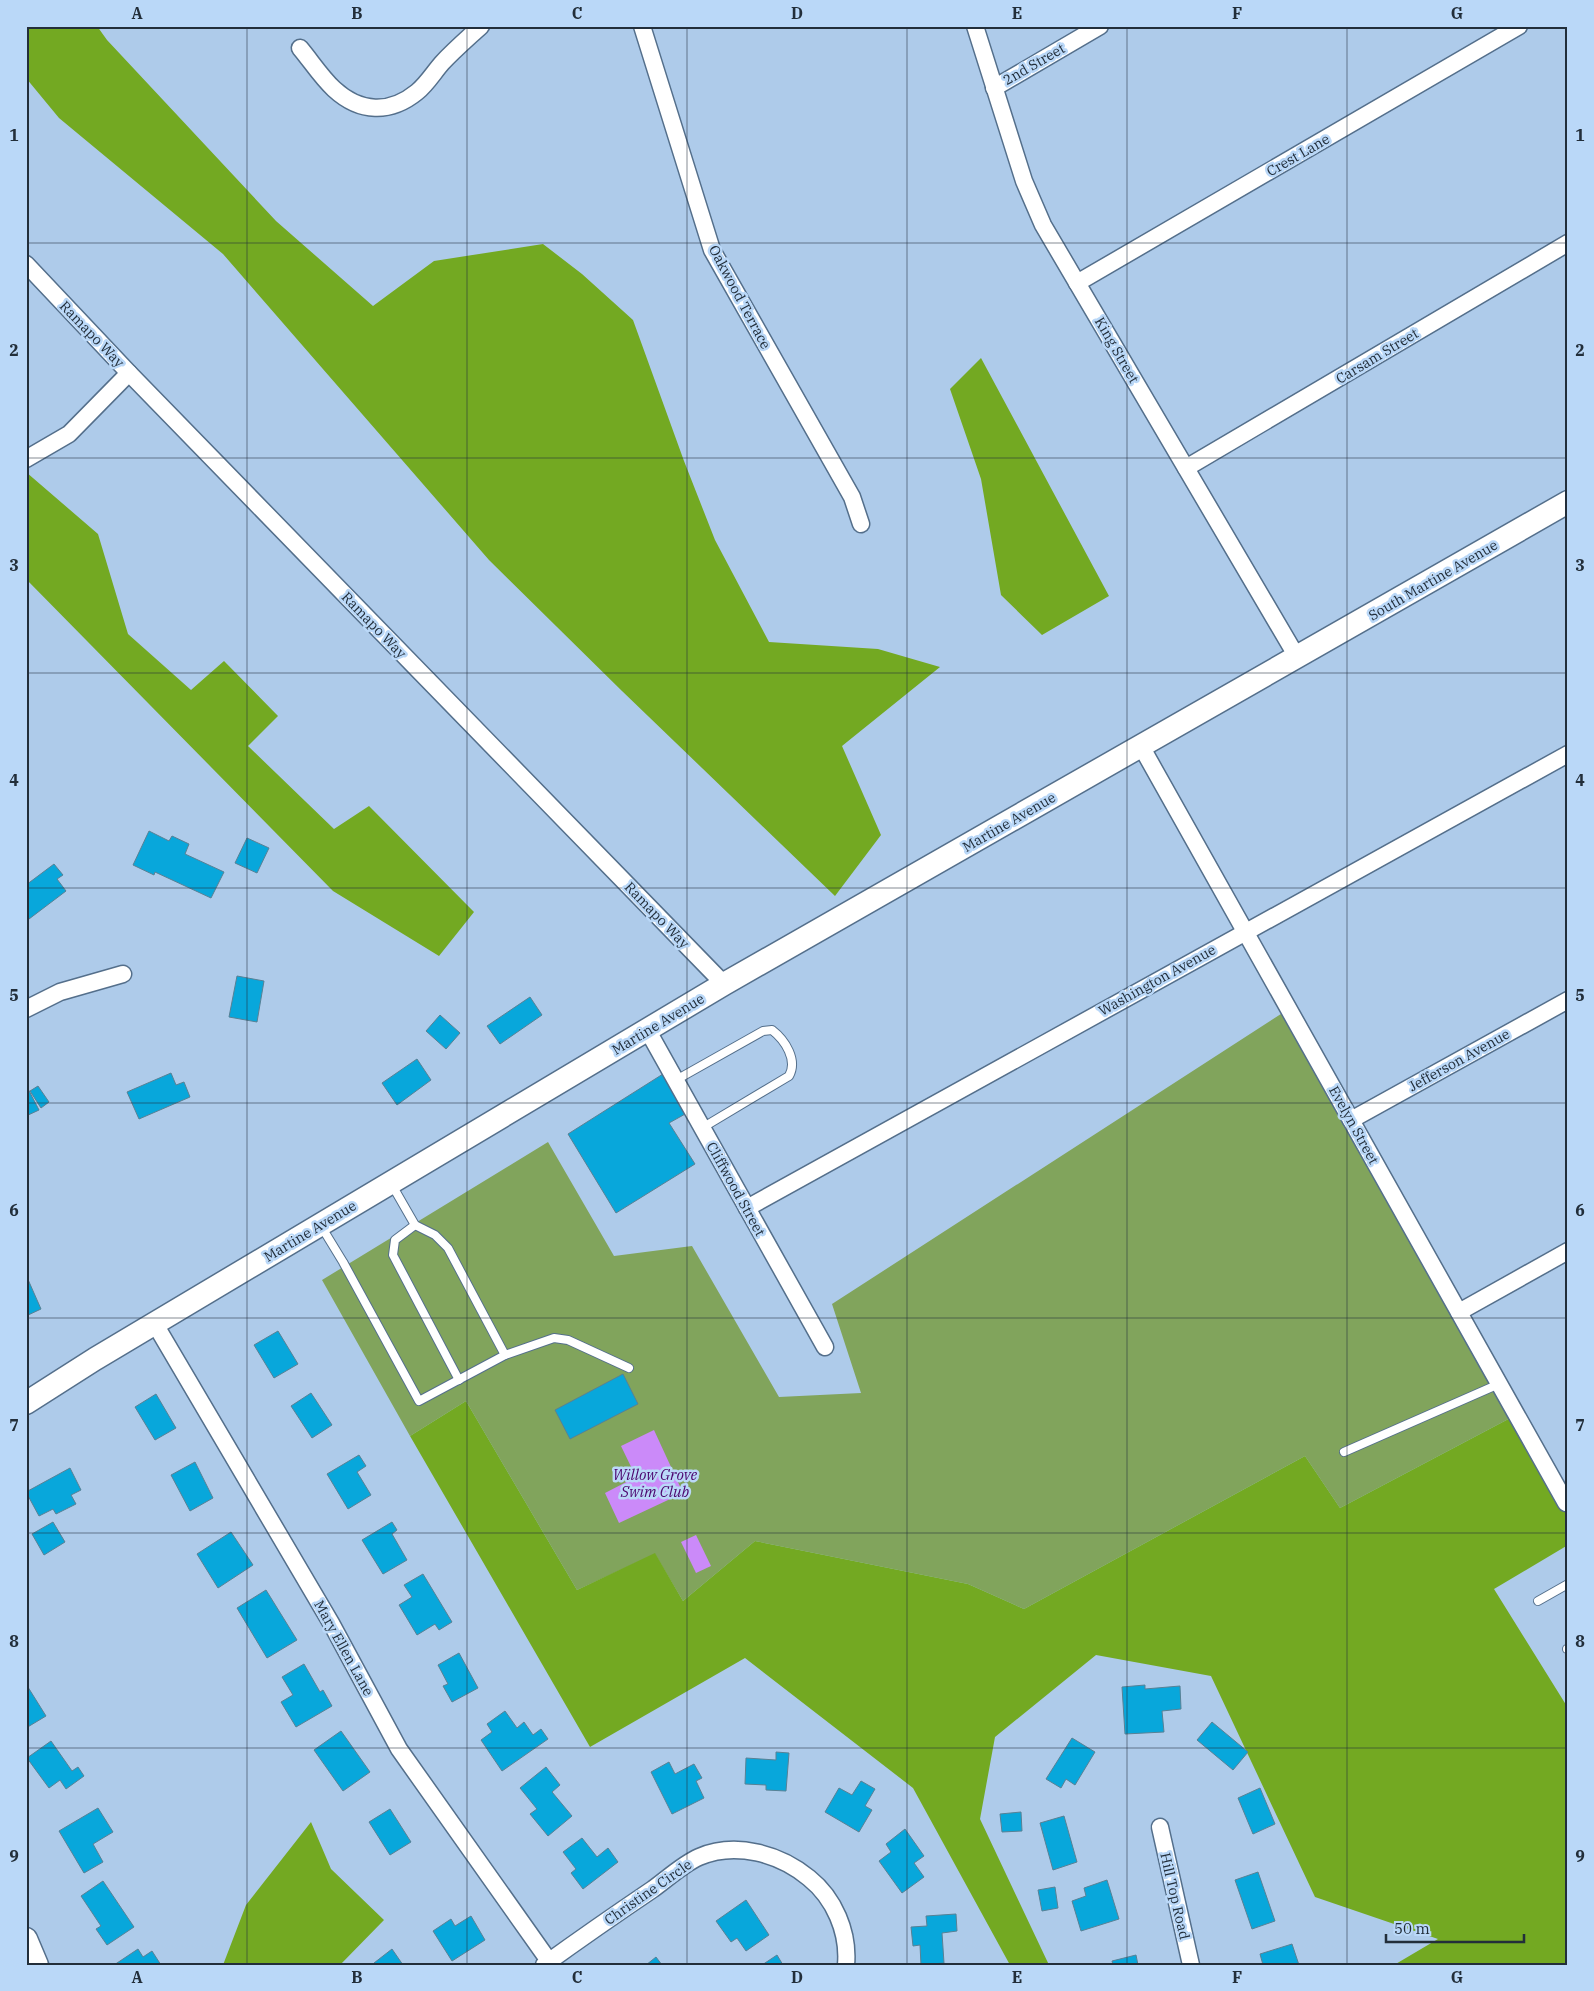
<svg xmlns="http://www.w3.org/2000/svg" width="1594" height="1991" viewBox="0 0 1594 1991" font-family="'IBM Plex Serif',serif">
	<rect width="100%" height="100%" fill="#aecbea"/>
	<polygon fill="#81a45c" points="1284,1012 1516,1415 1340,1508 1305,1456 1024,1609 968,1584 755,1541 683,1601 655,1554 577,1590 466,1401 410,1436 322,1280 548,1142 614,1256 692,1246 779,1397 861,1393 832,1304"/>
	<g fill="#73a922">
		<polygon points="26,26 97,26 107,40 276,221 373,306 434,261 543,244 582,274 633,320 684,461 715,540 769,642 878,649 940,667 842,746 881,835 835,896 622,691 489,560 223,254 59,118 26,78"/>
		<polygon points="981,358 1109,596 1042,635 1001,595 981,479 950,389"/>
		<polygon points="26,472 98,534 128,634 191,690 224,661 278,716 248,746 334,829 369,806 474,912 439,956 333,891 26,579"/>
		<polygon points="466,1401 577,1590 655,1553 683,1601 755,1541 968,1584 1024,1609 1305,1456 1340,1508 1516,1415 1568,1501 1568,1545 1494,1589 1568,1708 1568,1965 1394,1965 1438,1939 1315,1897 1211,1676 1096,1655 995,1737 980,1819 1049,1965 1010,1965 913,1788 745,1658 590,1747 410,1436"/>
		<polygon points="311,1822 331,1869 384,1920 340,1965 223,1965 246,1905"/>
	</g>
	<g fill="#cb8af9">
		<polygon points="654,1430 683,1493 619,1523 605,1493 636,1477 621,1446"/>
		<polygon points="696,1535 711,1566 696,1573 681,1542"/>
	</g>
	<g fill="#08a7db" stroke="#588195">
		<polygon points="149,831 169,841 172,836 189,844 185,854 224,872 211,898 155,872 154,875 133,865"/>
		<polygon points="247,838 269,848 257,873 235,863"/>
		<polygon points="54,864 63,875 57,879 66,891 29,919 26,915 26,885"/>
		<polygon points="237,976 264,981 257,1022 229,1017"/>
		<polygon points="530,997 542,1015 500,1044 487,1026"/>
		<polygon points="440,1015 460,1033 446,1049 426,1031"/>
		<polygon points="417,1059 431,1080 397,1105 382,1083"/>
		<polygon points="171,1073 176,1085 184,1082 190,1097 139,1119 127,1092"/>
		<polygon points="663,1074 687,1113 669,1123 695,1164 616,1213 568,1134"/>
		<polygon points="26,1085 39,1110 26,1116"/>
		<polygon points="38,1086 49,1102 41,1108 30,1091"/>
		<polygon points="26,1275 41,1309 26,1316"/>
		<polygon points="278,1331 298,1364 274,1378 254,1345"/>
		<polygon points="623,1374 638,1404 570,1439 555,1410"/>
		<polygon points="311,1393 332,1425 312,1438 291,1406"/>
		<polygon points="156,1394 176,1428 155,1440 135,1407"/>
		<polygon points="359,1455 366,1466 357,1472 371,1495 348,1509 327,1474"/>
		<polygon points="195,1462 213,1498 190,1511 171,1475"/>
		<polygon points="70,1468 81,1490 71,1495 76,1504 56,1514 53,1509 39,1516 26,1492"/>
		<polygon points="53,1522 65,1542 44,1555 32,1534"/>
		<polygon points="392,1522 397,1530 392,1534 407,1560 383,1574 362,1540"/>
		<polygon points="231,1532 253,1565 218,1588 197,1554"/>
		<polygon points="423,1574 452,1622 439,1630 435,1624 417,1635 399,1605 412,1597 404,1585"/>
		<polygon points="266,1590 297,1640 267,1658 237,1608"/>
		<polygon points="459,1653 478,1688 452,1702 443,1686 448,1684 438,1665"/>
		<polygon points="304,1664 320,1692 323,1690 332,1706 296,1727 281,1702 293,1695 282,1677"/>
		<polygon points="26,1684 46,1716 26,1728"/>
		<polygon points="1145,1685 1145,1689 1180,1686 1181,1709 1162,1711 1164,1732 1125,1734 1122,1687"/>
		<polygon points="505,1711 517,1728 524,1722 533,1735 541,1729 548,1739 502,1771 481,1740 492,1732 487,1724"/>
		<polygon points="1212,1722 1248,1752 1233,1770 1197,1740"/>
		<polygon points="341,1731 370,1772 343,1791 314,1750"/>
		<polygon points="1072,1738 1095,1752 1075,1785 1066,1779 1061,1788 1046,1779"/>
		<polygon points="51,1741 72,1771 78,1767 84,1776 66,1789 60,1780 49,1788 27,1758"/>
		<polygon points="776,1752 789,1753 786,1791 766,1790 766,1785 745,1784 746,1758 776,1760"/>
		<polygon points="669,1762 675,1774 694,1764 702,1778 696,1781 704,1798 672,1814 651,1772"/>
		<polygon points="546,1767 560,1785 552,1792 572,1816 548,1836 530,1814 537,1809 520,1788"/>
		<polygon points="861,1781 875,1789 865,1806 872,1810 859,1832 825,1812 839,1788 852,1795"/>
		<polygon points="1260,1788 1275,1824 1253,1834 1238,1798"/>
		<polygon points="98,1808 113,1832 93,1844 103,1862 84,1873 59,1831"/>
		<polygon points="390,1809 411,1842 390,1855 369,1822"/>
		<polygon points="1021,1812 1022,1831 1002,1832 1000,1814"/>
		<polygon points="1064,1816 1077,1862 1053,1870 1040,1823"/>
		<polygon points="905,1829 924,1856 914,1863 924,1877 902,1893 879,1861 891,1852 886,1844"/>
		<polygon points="582,1838 597,1857 608,1848 618,1862 583,1889 571,1873 576,1869 563,1852"/>
		<polygon points="1258,1872 1275,1921 1252,1929 1235,1880"/>
		<polygon points="1107,1880 1119,1919 1081,1931 1072,1901 1086,1896 1084,1888"/>
		<polygon points="103,1881 134,1927 107,1945 96,1929 101,1926 81,1896"/>
		<polygon points="1055,1887 1058,1908 1042,1911 1038,1890"/>
		<polygon points="746,1900 769,1935 746,1951 737,1938 731,1942 716,1921"/>
		<polygon points="956,1914 957,1931 942,1933 944,1963 921,1965 920,1945 913,1946 911,1927 927,1926 926,1916"/>
		<polygon points="471,1916 485,1940 452,1961 433,1931 451,1919 455,1926"/>
		<polygon points="1292,1944 1299,1965 1263,1965 1260,1954"/>
		<polygon points="138,1949 143,1957 152,1951 161,1965 114,1965"/>
		<polygon points="392,1949 403,1965 375,1965 374,1963"/>
		<polygon points="777,1955 783,1965 762,1965"/>
		<polygon points="1136,1955 1138,1965 1113,1965 1112,1961"/>
		<polygon points="656,1957 662,1965 646,1965"/>
	</g>
	<g fill="none" stroke-linecap="round" stroke-linejoin="round">
		<g stroke="#546f8b" stroke-width="10">
			<g id="lane">
				<path d="M 676,1080 L 763,1031 L 772,1030 C 785,1040 798,1060 789,1076 L 702,1128"/>
				<polyline points="415,1225 395,1240 393,1255 459,1380"/>
				<polyline points="321,1226 343,1262 419,1401 505,1355 448,1248 435,1235 415,1225 392,1185"/>
				<polyline points="505,1355 554,1338 568,1340 629,1368"/>
				<polyline points="1344,1452 1499,1384"/>
				<polyline points="1538,1601 1568,1584"/>
				<polyline points="1567,1649 1568,1649"/>
			</g>
		</g>
		<g stroke="#546f8b" stroke-width="19">
			<g id="street">
				<polyline points="642,26 712,250 852,497 861,524"/>
				<polyline points="975,26 1024,181 1043,225 1297,657"/>
				<path d="M 300,48 C 311,61 321,77 334,89 C 360,113 390,114 417,92 C 427,84 434,72 442,63 C 454,50 468,38 481,26"/>
				<polyline points="994,88 1100,26"/>
				<polyline points="26,264 129,373 724,984"/>
				<polyline points="1077,283 1519,26"/>
				<polyline points="26,459 69,434 129,373"/>
				<polyline points="1186,468 1568,243"/>
				<polyline points="1141,746 1566,1503 1568,1502"/>
				<polyline points="26,1009 60,992 123,974"/>
				<polyline points="648,1031 825,1347"/>
				<polyline points="1351,1120 1568,1000"/>
				<polyline points="747,1208 1568,754"/>
				<polyline points="1459,1312 1568,1251"/>
				<polyline points="155,1324 331,1623 399,1749 549,1961"/>
				<polyline points="1160,1827 1191,1965"/>
				<path d="M 544,1965 C 580,1939 616,1914 653,1889 C 667,1879 683,1864 699,1857 C 736,1841 780,1854 809,1878 C 834,1898 849,1932 846,1965"/>
			</g>
		</g>
		<g stroke="#546f8b" stroke-width="25">
			<g id="secondary">
				<polyline points="26,1403 95,1359 724,984 1568,502"/>
				<polyline points="26,1939 37,1965"/>
			</g>
		</g>
		<use href="#lane" stroke="#fff" stroke-width="8"/>
		<use href="#street" stroke="#fff" stroke-width="16"/>
		<use href="#secondary" stroke="#fff" stroke-width="22"/>
	</g>
	<path fill="none" stroke="#222e3a" stroke-width="1" stroke-opacity="0.55" d="M 247,26 L 247,1965M 467,26 L 467,1965M 687,26 L 687,1965M 907,26 L 907,1965M 1127,26 L 1127,1965M 1347,26 L 1347,1965M 26,243 L 1568,243M 26,458 L 1568,458M 26,673 L 1568,673M 26,888 L 1568,888M 26,1103 L 1568,1103M 26,1318 L 1568,1318M 26,1533 L 1568,1533M 26,1748 L 1568,1748"/>
	<g text-anchor="middle" dominant-baseline="central" stroke-width="5" stroke-linejoin="round" paint-order="stroke">
		<g font-size="14" fill="#222e3a" stroke="#bad8f8">
			<text transform="translate(1034 64) rotate(-30)">2nd Street</text>
			<text transform="translate(1298 155) rotate(-30)">Crest Lane</text>
			<text transform="translate(740 297) rotate(62)">Oakwood Terrace</text>
			<text transform="translate(92 334) rotate(46)">Ramapo Way</text>
			<text transform="translate(1117 350) rotate(60)">King Street</text>
			<text transform="translate(1377 356) rotate(-31)">Carsam Street</text>
			<text transform="translate(1433 580) rotate(-30)">South Martine Avenue</text>
			<text transform="translate(374 625) rotate(46)">Ramapo Way</text>
			<text transform="translate(1009 822) rotate(-30)">Martine Avenue</text>
			<text transform="translate(657 915) rotate(46)">Ramapo Way</text>
			<text transform="translate(1157 980) rotate(-29)">Washington Avenue</text>
			<text transform="translate(658 1024) rotate(-31)">Martine Avenue</text>
			<text transform="translate(1459 1060) rotate(-29)">Jefferson Avenue</text>
			<text transform="translate(1354 1125) rotate(61)">Evelyn Street</text>
			<text transform="translate(736 1189) rotate(61)">Cliffwood Street</text>
			<text transform="translate(310 1231) rotate(-31)">Martine Avenue</text>
			<text transform="translate(344 1648) rotate(61)">Mary Ellen Lane</text>
			<text transform="translate(648 1892) rotate(-35)">Christine Circle</text>
			<text transform="translate(1175 1896) rotate(77)">Hill Top Road</text>
		</g>
		<g font-size="15" font-style="italic" fill="#4c056e" stroke="#bad8f8">
			<text x="655" y="1474">Willow Grove<tspan x="655" dy="17">Swim Club</tspan></text>
		</g>
	</g>
	<rect width="1594" height="1991" fill="none" stroke="#bad8f8" stroke-width="55"/>
	<path d="M1386 1934v8h138v-8" fill="none" stroke="#222e3a" stroke-width="2.5"/>
	<text x="1394" y="1934" font-size="15" fill="#222e3a" stroke="#bad8f8" stroke-width="4" paint-order="stroke">50 m</text>
	<rect x="28" y="28" width="1538" height="1936" fill="none" stroke="#222e3a" stroke-width="2"/>
	<g font-size="16" text-anchor="middle" font-weight="bold" fill="#222e3a">
		<text x="137" y="19">A</text>
		<text x="357" y="19">B</text>
		<text x="577" y="19">C</text>
		<text x="797" y="19">D</text>
		<text x="1017" y="19">E</text>
		<text x="1237" y="19">F</text>
		<text x="1457" y="19">G</text>
		<text x="14" y="141">1</text>
		<text x="1580" y="141">1</text>
		<text x="14" y="356">2</text>
		<text x="1580" y="356">2</text>
		<text x="14" y="571">3</text>
		<text x="1580" y="571">3</text>
		<text x="14" y="786">4</text>
		<text x="1580" y="786">4</text>
		<text x="14" y="1001">5</text>
		<text x="1580" y="1001">5</text>
		<text x="14" y="1216">6</text>
		<text x="1580" y="1216">6</text>
		<text x="14" y="1431">7</text>
		<text x="1580" y="1431">7</text>
		<text x="14" y="1647">8</text>
		<text x="1580" y="1647">8</text>
		<text x="14" y="1862">9</text>
		<text x="1580" y="1862">9</text>
		<text x="137" y="1983">A</text>
		<text x="357" y="1983">B</text>
		<text x="577" y="1983">C</text>
		<text x="797" y="1983">D</text>
		<text x="1017" y="1983">E</text>
		<text x="1237" y="1983">F</text>
		<text x="1457" y="1983">G</text>
	</g>
</svg>
